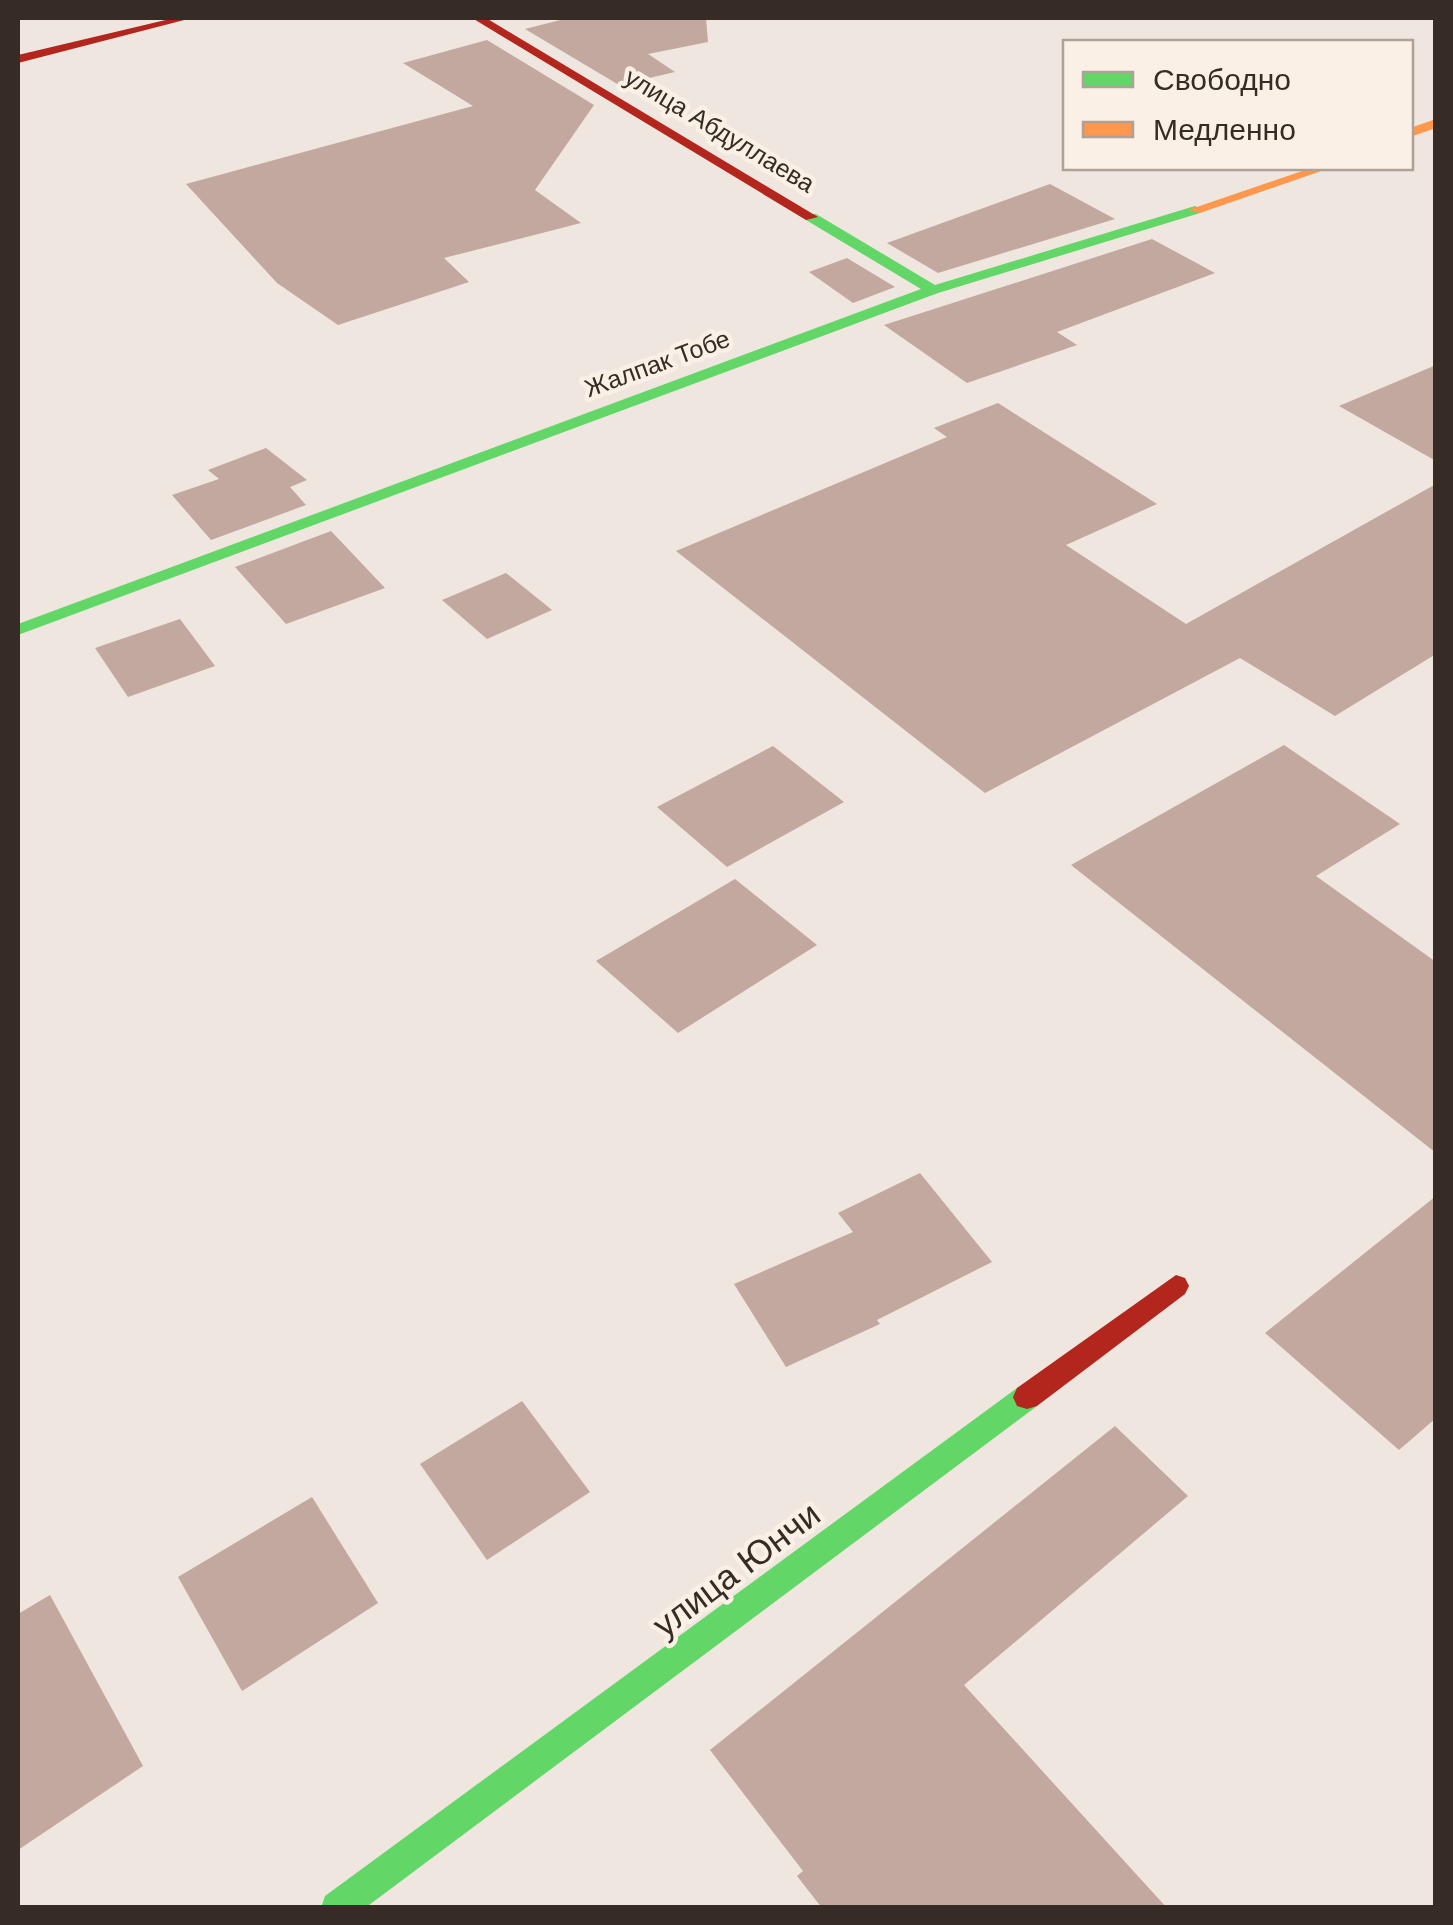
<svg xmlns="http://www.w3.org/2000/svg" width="1453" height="1925" viewBox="0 0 1453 1925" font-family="Arial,sans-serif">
	<rect width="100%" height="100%" fill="#eee6df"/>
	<g fill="#c3a89f">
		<polygon points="568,18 706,18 708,42 648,54 675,72 619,85 525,29"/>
		<polygon points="487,40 594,105 535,190 581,223 444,258 469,282 338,325 277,283 186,184 473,106 403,63"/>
		<polygon points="1050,184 1115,219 938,273 887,243"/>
		<polygon points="1152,239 1215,273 1057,332 1077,345 967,383 884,325"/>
		<polygon points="847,258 895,287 853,303 809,272"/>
		<polygon points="1436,365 1436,461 1339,406"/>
		<polygon points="998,403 1157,504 1066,545 1186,624 1436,484 1436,654 1335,716 1240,658 985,793 676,551 947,437 934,428"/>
		<polygon points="266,448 307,480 290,487 306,505 211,540 172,495 219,479 208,470"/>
		<polygon points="331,531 385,588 286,624 235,567"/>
		<polygon points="506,573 552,610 487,639 442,600"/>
		<polygon points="180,619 215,666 128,697 95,648"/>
		<polygon points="1284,745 1400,824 1316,876 1436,962 1436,1153 1071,865"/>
		<polygon points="773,746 844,802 727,867 657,807"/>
		<polygon points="735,879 817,945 678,1033 596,961"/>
		<polygon points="920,1173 992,1262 877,1320 880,1324 786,1367 734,1284 853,1232 838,1213"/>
		<polygon points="1436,1196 1436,1418 1399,1450 1265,1333"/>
		<polygon points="522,1401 590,1492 487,1560 420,1464"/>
		<polygon points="1115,1426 1188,1496 964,1685 1167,1908 822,1908 797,1876 803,1871 710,1750"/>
		<polygon points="312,1497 378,1603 242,1691 178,1577"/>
		<polygon points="50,1595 143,1766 18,1850 18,1614"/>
	</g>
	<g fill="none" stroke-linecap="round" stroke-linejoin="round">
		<g fill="#63d668" fill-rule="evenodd">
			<polygon points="1195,206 1202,210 1200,213 938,293 18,635 18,624 921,289 806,220 806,214 816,214 935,285"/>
			<polygon points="1027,1385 1037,1388 1041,1397 1037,1406 365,1908 321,1908 325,1896 1017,1388"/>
		</g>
		<g fill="#ff974d" fill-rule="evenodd">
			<polygon points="1436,119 1436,128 1410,137 1410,128"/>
			<polygon points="1311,168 1330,168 1200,213 1188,210"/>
		</g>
		<g fill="#b3261e" fill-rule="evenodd">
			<polygon points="174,18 192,18 18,63 18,55"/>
			<polygon points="472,18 486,18 818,217 806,220"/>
			<polygon points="1176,1275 1185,1278 1189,1286 1185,1294 1037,1406 1027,1409 1017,1406 1013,1397 1017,1388"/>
		</g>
	</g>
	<g text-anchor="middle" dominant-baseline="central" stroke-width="9" stroke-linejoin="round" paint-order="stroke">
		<g font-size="25" fill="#372b26" stroke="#fbf0e6">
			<text transform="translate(720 130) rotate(31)">улица Абдуллаева</text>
			<text transform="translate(657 363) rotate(-20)">Жалпак Тобе</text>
		</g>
		<g font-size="35" fill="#372b26" stroke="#fbf0e6">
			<text transform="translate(736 1569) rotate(-37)">улица Юнчи</text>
		</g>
	</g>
	<rect width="1453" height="1925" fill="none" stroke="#372b26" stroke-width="40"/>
	<rect x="1063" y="40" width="350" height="130" fill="#fbf0e6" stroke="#ada199" stroke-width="2.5"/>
	<rect x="1083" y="72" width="50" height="15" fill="#63d668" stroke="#ada199" stroke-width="2.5"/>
	<text x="1153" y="90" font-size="30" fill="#372b26">Свободно</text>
	<rect x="1083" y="122" width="50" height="15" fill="#ff974d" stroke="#ada199" stroke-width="2.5"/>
	<text x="1153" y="140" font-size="30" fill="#372b26">Медленно</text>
</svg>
